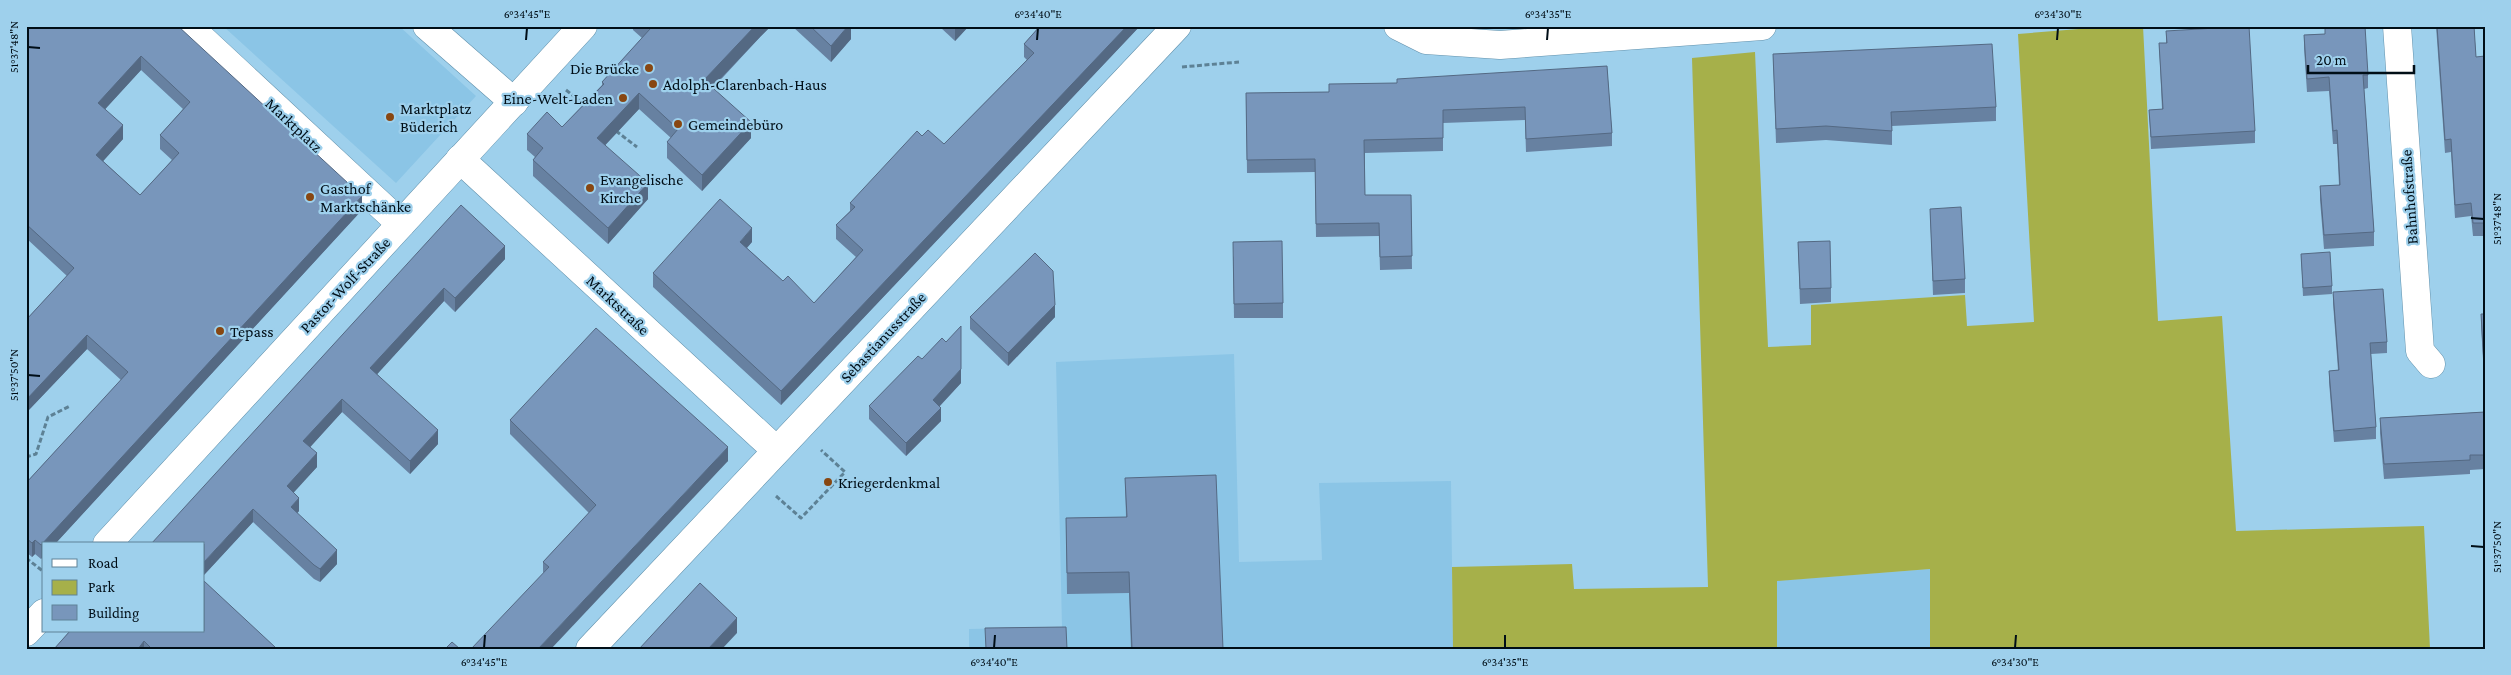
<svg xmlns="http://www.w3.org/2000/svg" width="2511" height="675" viewBox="0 0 2511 675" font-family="'Crimson Pro',serif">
	<rect width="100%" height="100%" fill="#9ed0ec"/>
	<g fill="#8bc5e6">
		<polygon points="223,26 399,26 476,96 396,183"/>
		<polygon points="1234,354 1239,562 1322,560 1319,483 1451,481 1453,649 969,649 969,629 1062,627 1056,362"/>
		<polygon points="1931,569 1930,649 1777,649 1776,581"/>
	</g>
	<polygon fill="#a6b04a" points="2116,26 2143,26 2158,321 2222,316 2236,531 2424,526 2430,649 1930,649 1930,569 1777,581 1777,649 1453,649 1452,567 1572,564 1574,589 1708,587 1692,58 1755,52 1768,347 1811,345 1811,305 1965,295 1967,326 2034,322 2018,34"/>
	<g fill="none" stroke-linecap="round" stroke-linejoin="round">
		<g stroke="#6191ac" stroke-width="29">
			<g id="street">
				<polyline points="188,26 401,224"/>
				<polyline points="427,26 514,102"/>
				<polyline points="1398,26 1426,40 1500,45 1762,26"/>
				<polyline points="2397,26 2420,351 2431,364"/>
				<polyline points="460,159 776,450"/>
				<polyline points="107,544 583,26"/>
				<polyline points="26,632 44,613"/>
				<polyline points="590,649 1177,26"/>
			</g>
		</g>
		<g stroke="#5d8195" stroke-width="3" stroke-dasharray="5 2.5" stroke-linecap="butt">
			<polyline points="1182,67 1239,62"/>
			<polyline points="566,90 586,106"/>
			<polyline points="616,131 637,147"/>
			<polyline points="26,457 36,454 48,417 70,406"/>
			<polyline points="776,496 801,518 845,472 821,450"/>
			<polyline points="26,558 44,572"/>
		</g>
		<use href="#street" stroke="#fff" stroke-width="28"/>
	</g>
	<g fill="#6781a1" fill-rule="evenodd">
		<path d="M 178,26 L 362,210 L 55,544 L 44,544 L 41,559 L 35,554 L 32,557 L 26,552 L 26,483 L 121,380 L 87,349 L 26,413 L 26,320 L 67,276 L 26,238 L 26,30 ZM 141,70 L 183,109 L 160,135 L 160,149 L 172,160 L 140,195 L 103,161 L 123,139 L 105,109 Z"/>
		<polygon points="633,26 771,26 761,36 713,88 751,138 702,191 667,158 667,142 671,138 639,109 605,145 648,199 608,244 533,176 533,160 535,157 527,150 527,134 562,127 602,85 602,82 642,38 633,30"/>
		<polygon points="792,26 851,26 851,39 831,62"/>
		<polygon points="939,26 969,26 955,41"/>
		<polygon points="1040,26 1140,26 781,405 653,287 653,273 752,242 747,248 783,281 814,303 856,257 836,239 836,225 850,211 850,203 922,136 944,144 1027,60 1024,57 1024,44"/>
		<polygon points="2325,26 2368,75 2368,88 2364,89 2374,232 2374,246 2324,249 2320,200 2320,186 2339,185 2337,144 2333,144 2329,91 2307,92 2304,48 2304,35 2325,34"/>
		<polygon points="2436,26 2474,26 2476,57 2485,56 2485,236 2473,236 2471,216 2455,218 2451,152 2445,153"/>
		<polygon points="2166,31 2255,131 2255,143 2151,149 2149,110 2162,109 2159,43 2166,43"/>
		<polygon points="1773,54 1996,107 1996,121 1892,126 1892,145 1826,140 1776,143"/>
		<polygon points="1607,66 1612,133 1612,146 1526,152 1525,120 1443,123 1443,151 1365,153 1365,195 1411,195 1412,269 1380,270 1379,236 1316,237 1315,172 1247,173 1246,93 1329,92 1397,83"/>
		<polygon points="461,205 505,259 455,312 444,301 377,374 438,444 410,474 342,412 310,447 317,467 293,492 299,511 297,513 337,564 320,582 314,579 253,522 204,575"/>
		<polygon points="1930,209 1965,279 1965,293 1933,295"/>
		<polygon points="1798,242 1831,288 1831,302 1800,304"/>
		<polygon points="2301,254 2332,286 2332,294 2303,296"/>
		<polygon points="1233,256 1283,303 1283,318 1234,318"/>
		<polygon points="2333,292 2387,342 2387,353 2371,354 2376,427 2376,439 2334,442 2329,382 2329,371 2338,370 2333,303"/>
		<polygon points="2481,314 2485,314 2485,392 2481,326"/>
		<polygon points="970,317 1055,317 1008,366 970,329"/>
		<polygon points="922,359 961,383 940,406 941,421 906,456 869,419 869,406"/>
		<polygon points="2485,412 2485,469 2470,470 2470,474 2384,479 2380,433 2380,418"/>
		<polygon points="510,420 728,461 543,573 543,562 589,513 510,434"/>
		<polygon points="1125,478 1223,649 1131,649 1129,593 1067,594 1066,518 1126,517"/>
		<polygon points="70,631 275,649 54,649"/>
	</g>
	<g fill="#546983">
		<polygon points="755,26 771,26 761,36 704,96 704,80"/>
		<polygon points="848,26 851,26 851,39 831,62 831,46"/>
		<polygon points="955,26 969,26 955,41"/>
		<polygon points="1127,26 1140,26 781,405 781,391"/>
		<polygon points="141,56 141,70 98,117 98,103"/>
		<polygon points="639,93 639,109 597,154 597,138"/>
		<polygon points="751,122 751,138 702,191 702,175"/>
		<polygon points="123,125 123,139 96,169 96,155"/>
		<polygon points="648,183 648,199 608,244 608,228"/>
		<polygon points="362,196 362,210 55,544 44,544 44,556 41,559 41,545"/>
		<polygon points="752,228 752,242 740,255 740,242"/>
		<polygon points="505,246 505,259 455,312 455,298"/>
		<polygon points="444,288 444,301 370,382 370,368"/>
		<polygon points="1055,305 1055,317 1008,366 1008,353"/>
		<polygon points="87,335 87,349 26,413 26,400"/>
		<polygon points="961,369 961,383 933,413 933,400"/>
		<polygon points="342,399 342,412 303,455 303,441"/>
		<polygon points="941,408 941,421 906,456 906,443"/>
		<polygon points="438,430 438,444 410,474 410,461"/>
		<polygon points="728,447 728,461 551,649 538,649"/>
		<polygon points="317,453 317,467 287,500 287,486"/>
		<polygon points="299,498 299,511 291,520 291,507"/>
		<polygon points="253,509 253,522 204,575 204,562"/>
		<polygon points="35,540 35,554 32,557 32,543"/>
		<polygon points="337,550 337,564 320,582 320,569"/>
		<polygon points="737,618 737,633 722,649 708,649"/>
		<polygon points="144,641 144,649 138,649"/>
	</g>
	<g fill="#7896bb" stroke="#546983" fill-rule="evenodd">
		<path d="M 30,26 L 178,26 L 362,196 L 41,545 L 35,540 L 32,543 L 26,538 L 26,483 L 128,372 L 87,335 L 26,400 L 26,320 L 74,268 L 26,224 L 26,30 ZM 141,56 L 190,102 L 160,135 L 179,153 L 140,195 L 96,155 L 123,125 L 98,103 Z"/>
		<polygon points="646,26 755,26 704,80 751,122 702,175 667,142 678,129 639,93 597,138 648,183 608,228 533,160 543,148 527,134 547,112 562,127 604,84 602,82 650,29"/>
		<polygon points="810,26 848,26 831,46"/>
		<polygon points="1040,26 1127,26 781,391 653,273 720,199 752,228 740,242 783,281 788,276 814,303 863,250 836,225 855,207 850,203 917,131 922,136 928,130 944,144 1034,53 1024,44"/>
		<polygon points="2249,26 2255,131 2151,137 2149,110 2163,109 2159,43 2167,43 2166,31"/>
		<polygon points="2325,26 2365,26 2368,75 2363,75 2374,232 2324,235 2320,186 2340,185 2337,130 2333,131 2329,77 2307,79 2304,35 2325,34"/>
		<polygon points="2437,26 2474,26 2476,57 2485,56 2485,223 2473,223 2471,203 2455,205 2451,139 2445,140"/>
		<polygon points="1992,44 1996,107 1891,112 1892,131 1826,126 1776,129 1773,54"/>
		<polygon points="1607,66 1612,133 1526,139 1525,107 1443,110 1443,138 1364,140 1365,195 1411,195 1412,256 1380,257 1379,223 1316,224 1315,159 1247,160 1246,93 1329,92 1329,84 1397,83 1397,79"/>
		<polygon points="461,205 505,246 455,298 444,288 370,368 438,430 410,461 342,399 303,441 317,453 287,486 299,498 291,507 337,550 320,569 314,565 253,509 204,562 204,544 151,544"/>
		<polygon points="1961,207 1965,279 1933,281 1930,209"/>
		<polygon points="1282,241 1283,303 1234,304 1233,242"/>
		<polygon points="1830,241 1831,288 1800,289 1798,242"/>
		<polygon points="2330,252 2332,286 2303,288 2301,254"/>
		<polygon points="1035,253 1053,271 1055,305 1008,353 970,317"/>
		<polygon points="2383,289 2387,342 2370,343 2376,427 2334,431 2329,371 2339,370 2333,292"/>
		<polygon points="2481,314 2485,314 2485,380"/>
		<polygon points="961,326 961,369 933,400 941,408 906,443 869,406 918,356 922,359 942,338 946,342"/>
		<polygon points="596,328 728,447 538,649 471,649 549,567 543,562 596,505 510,420"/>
		<polygon points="2485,412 2485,455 2470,455 2470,460 2384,464 2380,418"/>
		<polygon points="1216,475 1223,649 1132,649 1129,572 1067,573 1066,518 1127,517 1125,478"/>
		<polygon points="204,581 275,647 273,649 152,649 144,641 138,649 54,649 70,631 204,631"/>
		<polygon points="700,583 737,618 708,649 639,649"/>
		<polygon points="1066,627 1067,649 986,649 985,628"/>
		<polygon points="452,642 460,649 445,649"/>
	</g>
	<path fill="none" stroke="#000e17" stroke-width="2" d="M 526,40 L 527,28M 1037,40 L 1038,28M 1547,40 L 1548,28M 2057,40 L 2058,28M 28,47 L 40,48M 2471,218 L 2484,219M 28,375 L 40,376M 2471,546 L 2484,547M 484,648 L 485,635M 994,648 L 995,635M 1505,648 L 1505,635M 2015,648 L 2016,635"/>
	<g fill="#884712" stroke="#9ed0ec" stroke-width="2">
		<circle cx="649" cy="68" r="5"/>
		<circle cx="653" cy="84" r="5"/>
		<circle cx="623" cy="98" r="5"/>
		<circle cx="390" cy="117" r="5"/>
		<circle cx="678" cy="124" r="5"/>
		<circle cx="590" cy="188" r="5"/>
		<circle cx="310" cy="197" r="5"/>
		<circle cx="220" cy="331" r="5"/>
		<circle cx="828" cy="482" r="5"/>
	</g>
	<g text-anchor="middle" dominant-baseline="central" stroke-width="4.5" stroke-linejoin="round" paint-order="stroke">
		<g font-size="16" fill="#000e17" stroke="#9ed0ec" text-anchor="start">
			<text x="639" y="68" text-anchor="end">Die Brücke</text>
			<text x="663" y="84">Adolph-Clarenbach-Haus</text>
			<text x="613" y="98" text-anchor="end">Eine-Welt-Laden</text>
			<text x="400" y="108">Marktplatz<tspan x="400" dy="18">Büderich</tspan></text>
			<text x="688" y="124">Gemeindebüro</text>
			<text x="600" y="179">Evangelische<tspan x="600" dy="18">Kirche</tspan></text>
			<text x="320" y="188">Gasthof<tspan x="320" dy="18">Marktschänke</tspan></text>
			<text x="230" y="331">Tepass</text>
			<text x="838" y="482">Kriegerdenkmal</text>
		</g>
		<g font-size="16" fill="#000e17" stroke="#9ed0ec">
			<text transform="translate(294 125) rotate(43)">Marktplatz</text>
			<text transform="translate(2409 197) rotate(-94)">Bahnhofstraße</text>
			<text transform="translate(345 285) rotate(-47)">Pastor-Wolf-Straße</text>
			<text transform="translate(618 305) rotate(43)">Marktstraße</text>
			<text transform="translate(883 337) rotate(-47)">Sebastianusstraße</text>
		</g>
	</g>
	<rect width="2511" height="675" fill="none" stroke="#9ed0ec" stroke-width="55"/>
	<rect x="42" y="542" width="162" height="90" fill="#9ed0ec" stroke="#5f8297"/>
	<rect x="52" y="559" width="25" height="8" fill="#ffffff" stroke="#5f8297"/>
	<text x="88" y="568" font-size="15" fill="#000e17">Road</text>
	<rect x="52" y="580" width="25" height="15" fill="#a6b04a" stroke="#5f8297"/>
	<text x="88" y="592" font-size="15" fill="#000e17">Park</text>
	<rect x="52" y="605" width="25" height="15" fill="#7896bb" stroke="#5f8297"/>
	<text x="88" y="618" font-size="15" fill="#000e17">Building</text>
	<path d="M2308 65v8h106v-8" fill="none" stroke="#000e17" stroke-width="2.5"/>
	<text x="2316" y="65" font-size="15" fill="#000e17" stroke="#9ed0ec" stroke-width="4" paint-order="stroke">20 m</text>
	<rect x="28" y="28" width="2456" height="620" fill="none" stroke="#000e17" stroke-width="2"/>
	<g font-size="12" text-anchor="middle" fill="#000e17">
		<text x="527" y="18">6°34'45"E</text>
		<text x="1038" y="18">6°34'40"E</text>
		<text x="1548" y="18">6°34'35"E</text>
		<text x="2058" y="18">6°34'30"E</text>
		<text transform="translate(14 47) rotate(-90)" y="4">51°37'48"N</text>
		<text transform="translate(2497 219) rotate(-90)" y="4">51°37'48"N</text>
		<text transform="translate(14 375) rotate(-90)" y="4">51°37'50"N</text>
		<text transform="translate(2497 547) rotate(-90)" y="4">51°37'50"N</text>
		<text x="484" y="666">6°34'45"E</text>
		<text x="994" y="666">6°34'40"E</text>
		<text x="1505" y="666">6°34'35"E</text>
		<text x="2015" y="666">6°34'30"E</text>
	</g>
</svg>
